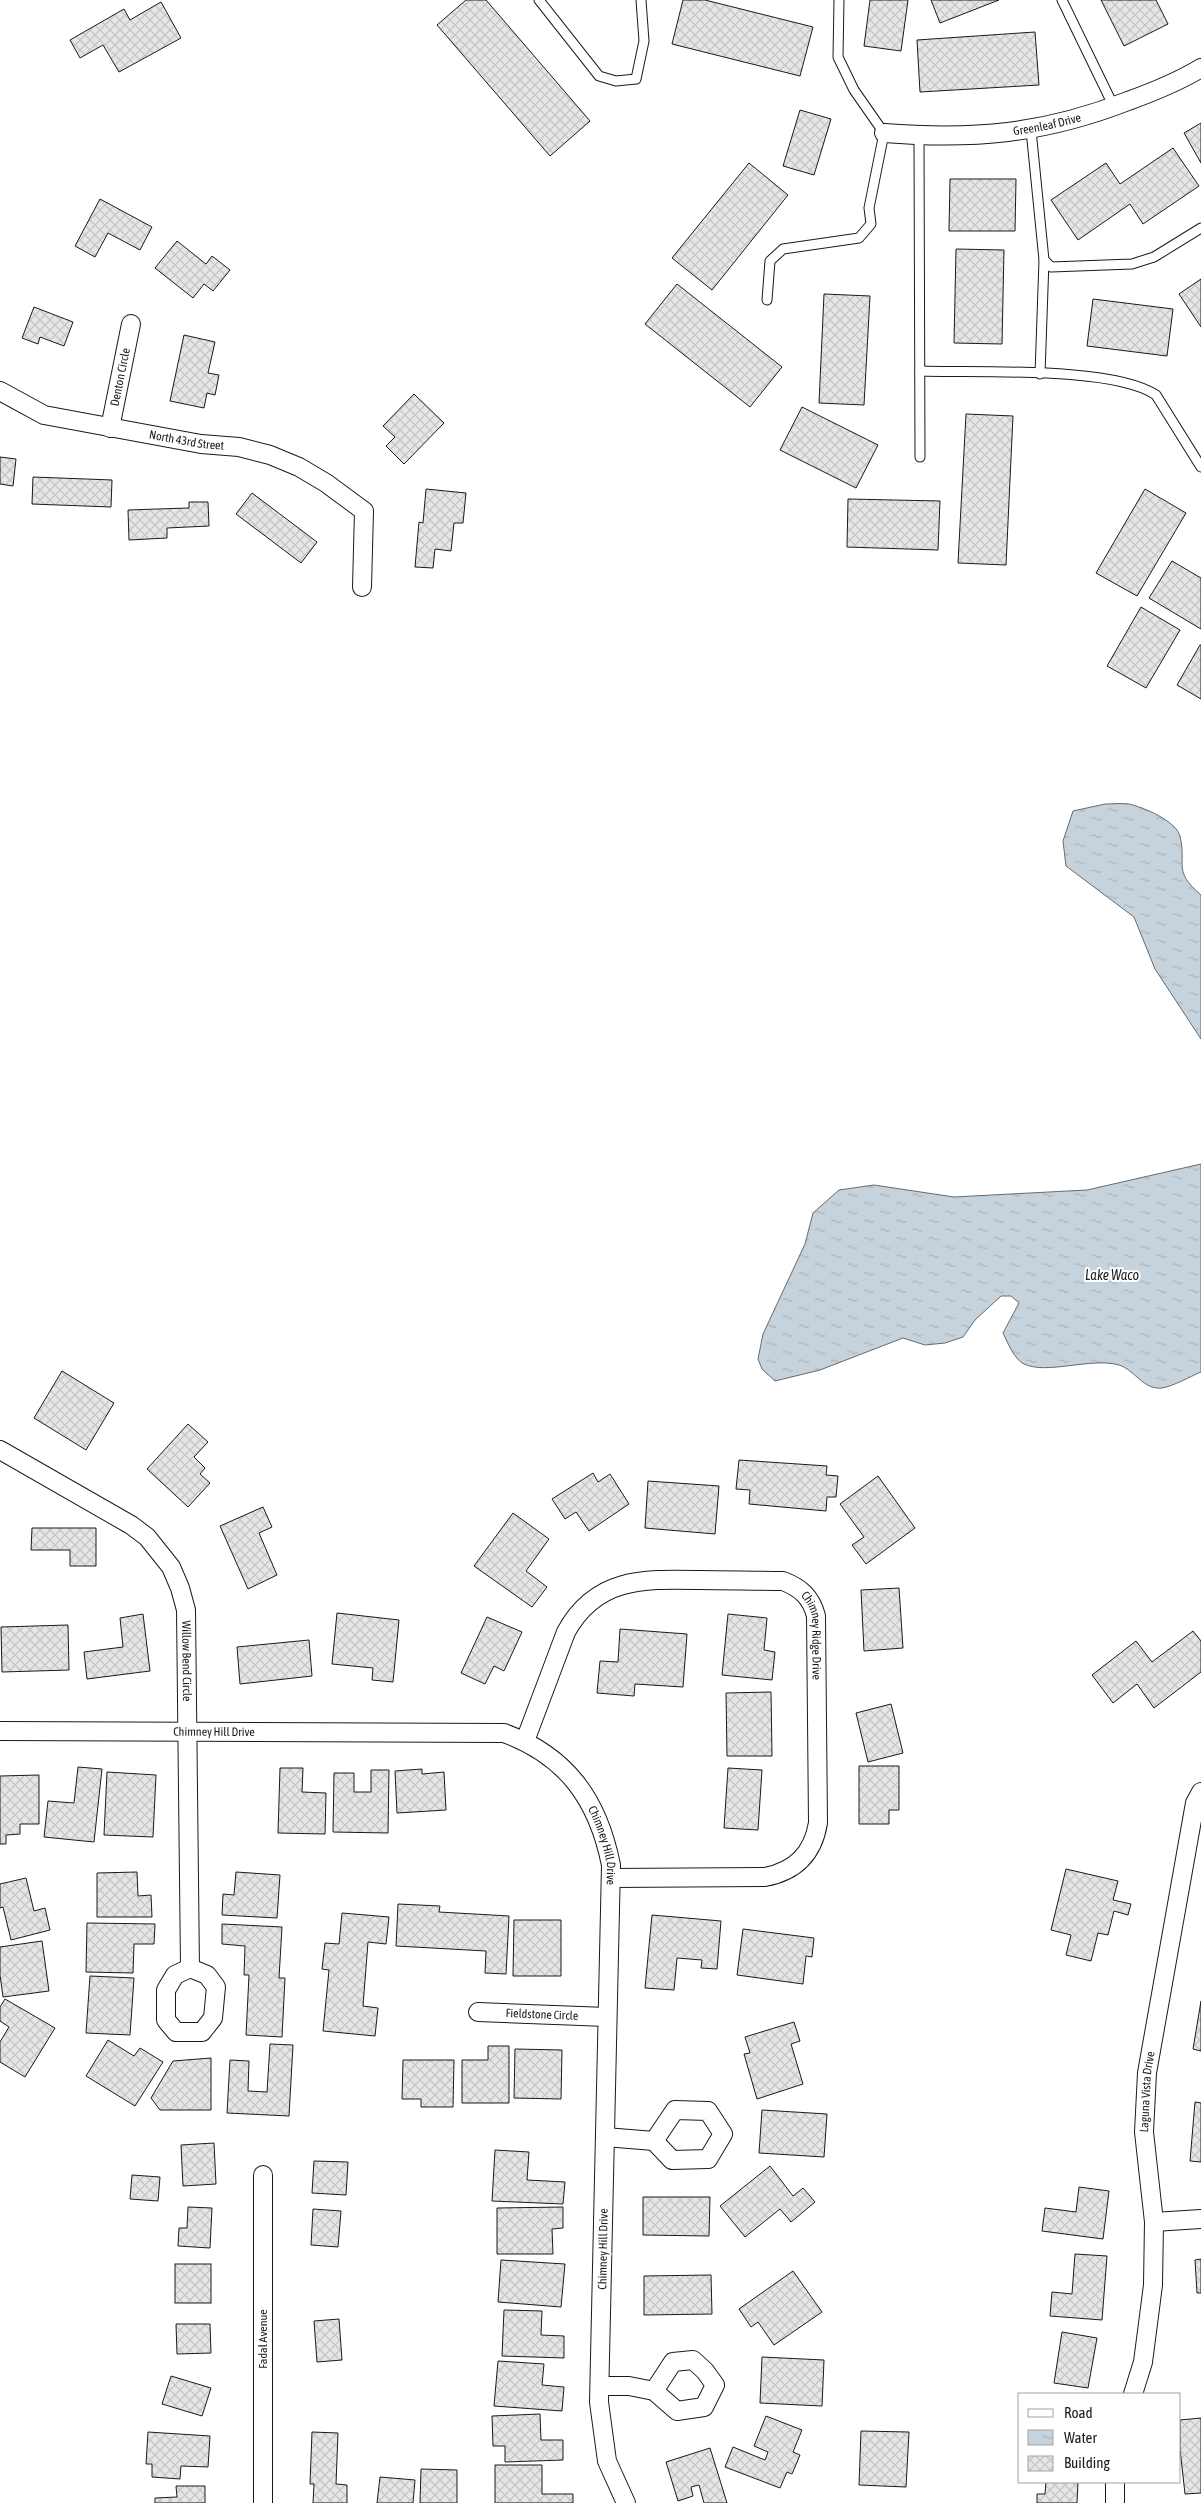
<svg xmlns="http://www.w3.org/2000/svg" width="1201" height="2503" viewBox="0 0 1201 2503" font-family="'Asap Condensed',sans-serif">
	<defs>
		<pattern id="water-ripples" width="26" height="14" patternUnits="userSpaceOnUse" patternTransform="scale(1.25)"><rect width="26" height="14" fill="#c6d2dc"/><path d="M2 4q2-2 4 0t4 0M15 11q2-2 4 0t4 0" fill="none" stroke="#aab4bc"/></pattern>
		<pattern id="building-cross-hatch" width="8" height="8" patternUnits="userSpaceOnUse" patternTransform="scale(1.25)"><rect width="8" height="8" fill="#e6e6e6"/><path d="M0 0l8 8M0 8l8-8" fill="none" stroke="#c5c5c5"/></pattern>
	</defs>
	<rect width="100%" height="100%" fill="#fff"/>
	<g fill="url(#water-ripples)" stroke="#6a6a6a">
		<path d="M 1105,804 C 1113,804 1121,803 1129,804 C 1143,807 1176,821 1180,836 C 1187,866 1172,870 1201,895 L 1201,1039 L 1155,969 L 1134,917 L 1066,866 L 1063,841 L 1073,811 Z"/>
		<path d="M 1201,1164 L 1201,1372 C 1189,1377 1174,1386 1162,1388 C 1143,1390 1135,1370 1119,1365 C 1091,1357 1047,1375 1024,1364 C 1014,1359 1008,1343 1003,1333 L 1019,1303 L 1011,1296 L 1001,1296 L 975,1320 L 963,1337 L 945,1343 L 925,1345 L 903,1338 L 820,1370 L 775,1381 L 762,1369 L 758,1359 L 763,1334 L 805,1244 L 813,1213 L 839,1190 L 874,1185 L 954,1197 L 1087,1190 Z"/>
	</g>
	<g fill="url(#building-cross-hatch)" stroke="#1a1a1a">
		<polygon points="466,0 486,0 590,121 550,156 437,25"/>
		<polygon points="683,0 705,0 813,27 800,76 672,44"/>
		<polygon points="870,0 908,0 901,51 864,46"/>
		<polygon points="931,0 999,0 940,23"/>
		<polygon points="1101,0 1156,0 1168,24 1124,46"/>
		<polygon points="161,2 181,38 119,72 103,45 80,58 70,40 124,9 130,20"/>
		<polygon points="1035,32 1039,85 920,92 917,40"/>
		<polygon points="800,110 831,119 814,175 783,166"/>
		<polygon points="1201,123 1201,163 1184,133"/>
		<polygon points="1173,148 1199,186 1143,224 1130,204 1078,240 1051,200 1106,163 1120,184"/>
		<polygon points="749,163 788,195 712,290 672,258"/>
		<polygon points="950,179 1016,179 1015,231 949,231"/>
		<polygon points="100,199 152,227 140,250 108,233 95,257 75,246"/>
		<polygon points="177,241 206,264 212,256 230,270 213,291 204,284 193,298 155,268"/>
		<polygon points="956,249 1004,250 1002,344 954,343"/>
		<polygon points="1201,279 1201,327 1179,294"/>
		<polygon points="677,284 782,367 750,407 645,324"/>
		<polygon points="824,294 870,296 864,405 819,403"/>
		<polygon points="1093,299 1173,309 1167,356 1087,346"/>
		<polygon points="34,307 73,322 64,346 40,337 38,344 22,338"/>
		<polygon points="184,335 215,342 208,373 219,375 215,395 207,393 204,408 170,401"/>
		<polygon points="414,394 444,423 404,464 386,446 395,437 383,426"/>
		<polygon points="802,407 878,445 856,488 780,450"/>
		<polygon points="966,414 1013,416 1006,565 958,563"/>
		<polygon points="0,457 16,459 13,486 0,484"/>
		<polygon points="33,477 112,480 111,507 32,504"/>
		<polygon points="426,489 466,493 463,523 454,523 451,551 435,549 433,568 415,567 419,522 423,523"/>
		<polygon points="1145,489 1186,513 1137,596 1096,573"/>
		<polygon points="252,493 317,542 301,563 236,514"/>
		<polygon points="848,499 940,501 938,550 847,547"/>
		<polygon points="189,502 208,502 209,526 167,528 167,538 129,540 128,510 189,508"/>
		<polygon points="1172,561 1201,578 1201,629 1149,598"/>
		<polygon points="1141,607 1180,630 1146,688 1107,666"/>
		<polygon points="1200,645 1201,645 1201,699 1177,685"/>
		<polygon points="62,1371 114,1403 86,1450 34,1418"/>
		<polygon points="188,1424 208,1442 194,1457 205,1468 200,1474 210,1483 188,1507 147,1469"/>
		<polygon points="739,1460 827,1466 826,1475 838,1476 836,1497 827,1497 826,1511 749,1504 750,1490 736,1489"/>
		<polygon points="593,1473 598,1482 610,1474 629,1504 589,1531 576,1512 565,1519 552,1499"/>
		<polygon points="878,1476 915,1528 866,1564 852,1545 864,1537 840,1504"/>
		<polygon points="648,1481 719,1486 715,1534 645,1528"/>
		<polygon points="263,1507 272,1527 259,1533 277,1575 248,1589 220,1526"/>
		<polygon points="513,1513 549,1539 526,1571 547,1587 532,1607 474,1566"/>
		<polygon points="32,1528 96,1528 96,1566 70,1566 70,1550 31,1550"/>
		<polygon points="899,1588 903,1648 864,1651 861,1590"/>
		<polygon points="337,1613 399,1620 393,1682 372,1680 373,1668 332,1664"/>
		<polygon points="143,1614 150,1671 87,1679 84,1652 123,1647 120,1618"/>
		<polygon points="728,1614 767,1618 764,1650 775,1652 772,1680 722,1675"/>
		<polygon points="487,1617 522,1632 504,1671 494,1666 485,1684 461,1673"/>
		<polygon points="68,1625 69,1670 2,1672 1,1627"/>
		<polygon points="620,1629 687,1634 683,1687 635,1684 634,1696 597,1693 600,1661 618,1662"/>
		<polygon points="1193,1631 1201,1641 1201,1672 1154,1708 1137,1684 1113,1703 1092,1675 1136,1641 1152,1662"/>
		<polygon points="309,1640 312,1676 240,1684 237,1647"/>
		<polygon points="771,1692 772,1756 727,1756 726,1693"/>
		<polygon points="891,1704 903,1753 868,1762 856,1713"/>
		<polygon points="859,1766 899,1766 899,1810 889,1810 889,1824 859,1824"/>
		<polygon points="78,1767 102,1769 94,1842 44,1837 48,1801 74,1803"/>
		<polygon points="280,1768 303,1768 302,1792 326,1793 325,1834 278,1833"/>
		<polygon points="728,1768 762,1770 758,1830 724,1828"/>
		<polygon points="422,1769 422,1774 444,1772 446,1810 397,1813 395,1771"/>
		<polygon points="371,1770 389,1770 388,1833 333,1832 334,1773 354,1773 354,1792 371,1792"/>
		<polygon points="107,1772 156,1775 153,1837 104,1835"/>
		<polygon points="39,1775 39,1824 20,1824 20,1834 6,1835 6,1844 0,1844 0,1776"/>
		<polygon points="1066,1869 1118,1881 1113,1900 1131,1904 1128,1915 1114,1911 1108,1935 1098,1933 1091,1961 1066,1955 1071,1935 1051,1930"/>
		<polygon points="137,1872 138,1896 151,1895 152,1917 97,1917 97,1873"/>
		<polygon points="236,1872 280,1875 277,1918 222,1915 223,1894 234,1895"/>
		<polygon points="26,1878 34,1911 45,1908 50,1930 11,1940 3,1907 0,1908 0,1884"/>
		<polygon points="398,1904 440,1906 439,1912 509,1916 506,1974 485,1973 486,1951 396,1946"/>
		<polygon points="342,1913 389,1917 386,1944 368,1942 363,2006 378,2008 375,2036 323,2031 329,1970 322,1969 325,1943 339,1944"/>
		<polygon points="652,1915 721,1921 717,1969 701,1968 702,1960 677,1958 674,1990 645,1988"/>
		<polygon points="514,1920 561,1920 561,1976 513,1976"/>
		<polygon points="87,1923 155,1924 154,1944 134,1944 133,1973 86,1972"/>
		<polygon points="222,1924 282,1927 279,1978 285,1978 282,2037 246,2035 249,1975 244,1975 245,1946 222,1944"/>
		<polygon points="743,1929 814,1938 812,1957 806,1956 803,1984 737,1975"/>
		<polygon points="42,1941 49,1991 3,1997 0,1975 0,1947"/>
		<polygon points="90,1976 134,1978 130,2035 86,2033"/>
		<polygon points="5,1999 55,2028 25,2077 0,2062 0,2042 9,2027 0,2021 0,2007"/>
		<polygon points="1201,2001 1201,2051 1193,2049"/>
		<polygon points="794,2022 800,2041 791,2044 803,2084 757,2099 744,2054 750,2053 745,2037"/>
		<polygon points="108,2040 134,2056 140,2048 163,2062 135,2106 86,2076"/>
		<polygon points="270,2044 293,2045 289,2116 227,2113 230,2060 249,2061 248,2091 267,2092"/>
		<polygon points="488,2046 509,2046 509,2103 462,2103 462,2060 488,2060"/>
		<polygon points="515,2049 562,2050 561,2099 514,2098"/>
		<polygon points="211,2058 211,2110 160,2110 151,2098 173,2061"/>
		<polygon points="403,2060 454,2060 453,2107 421,2107 421,2099 402,2099"/>
		<polygon points="1195,2102 1201,2103 1201,2162 1190,2161"/>
		<polygon points="762,2110 827,2114 824,2157 759,2153"/>
		<polygon points="214,2143 216,2184 183,2186 181,2145"/>
		<polygon points="495,2150 529,2152 527,2180 565,2182 563,2204 492,2201"/>
		<polygon points="314,2161 348,2162 346,2195 312,2193"/>
		<polygon points="770,2166 793,2196 803,2188 815,2202 791,2222 780,2209 745,2237 720,2206"/>
		<polygon points="132,2175 160,2177 158,2201 130,2199"/>
		<polygon points="1079,2187 1109,2191 1103,2239 1042,2231 1045,2208 1076,2212"/>
		<polygon points="643,2197 710,2197 709,2236 643,2235"/>
		<polygon points="188,2207 212,2208 210,2248 178,2246 179,2228 187,2228"/>
		<polygon points="563,2207 563,2228 552,2229 553,2254 497,2254 497,2208"/>
		<polygon points="313,2209 341,2211 338,2247 311,2245"/>
		<polygon points="1075,2254 1107,2256 1102,2320 1050,2316 1052,2292 1072,2294"/>
		<polygon points="1201,2259 1201,2293 1197,2293 1195,2260"/>
		<polygon points="501,2260 565,2264 561,2307 498,2302"/>
		<rect x="175" y="2264" width="36" height="39"/>
		<polygon points="793,2271 822,2312 774,2345 758,2322 751,2327 739,2309"/>
		<polygon points="711,2275 712,2314 644,2315 644,2276"/>
		<polygon points="504,2310 542,2311 541,2335 564,2336 564,2358 502,2356"/>
		<polygon points="339,2319 342,2360 317,2362 314,2321"/>
		<polygon points="176,2324 210,2324 211,2353 177,2354"/>
		<polygon points="1062,2332 1097,2338 1088,2388 1054,2383"/>
		<polygon points="762,2357 824,2360 822,2406 760,2403"/>
		<polygon points="498,2361 544,2364 542,2385 564,2387 562,2411 494,2406"/>
		<polygon points="171,2376 211,2388 202,2416 162,2404"/>
		<polygon points="540,2414 541,2440 563,2440 563,2460 505,2462 505,2446 493,2446 492,2416"/>
		<polygon points="766,2416 802,2430 793,2452 800,2455 792,2474 787,2472 780,2488 725,2467 733,2447 765,2460 768,2452 754,2446"/>
		<polygon points="1201,2418 1201,2493 1185,2494 1180,2449 1180,2420"/>
		<polygon points="861,2431 909,2432 906,2487 859,2485"/>
		<polygon points="148,2432 210,2436 208,2467 181,2466 180,2479 152,2477 152,2464 146,2464"/>
		<polygon points="312,2432 338,2433 336,2484 347,2485 347,2503 313,2503 314,2484 310,2484"/>
		<polygon points="710,2448 727,2503 704,2503 699,2485 691,2487 693,2496 678,2501 666,2462"/>
		<polygon points="495,2465 542,2465 542,2494 573,2494 573,2503 495,2503"/>
		<polygon points="421,2469 457,2470 457,2503 420,2503"/>
		<polygon points="380,2477 415,2480 413,2503 377,2503"/>
		<polygon points="1046,2482 1078,2482 1077,2503 1037,2503 1037,2494 1045,2494"/>
		<polygon points="176,2486 205,2486 205,2503 155,2503 155,2498 177,2497"/>
	</g>
	<g fill="none" stroke-linecap="round" stroke-linejoin="round">
		<g stroke="#1a1a1a" stroke-width="11">
			<g id="service">
				<polyline points="539,0 599,76 616,81 636,79 644,41 641,0"/>
				<polyline points="1062,0 1114,107"/>
				<polyline points="1031,130 1044,260 1051,267 1132,264 1154,257 1201,228"/>
				<polyline points="919,136 920,457"/>
				<polyline points="767,300 770,261 783,249 859,238 871,224 869,208 884,133 854,90 838,57 839,0"/>
				<path d="M 920,371 C 976,373 1113,366 1156,395 L 1201,467"/>
				<polyline points="1040,374 1044,260"/>
			</g>
		</g>
		<g stroke="#1a1a1a" stroke-width="20">
			<g id="minor">
				<path id="s1" d="M 884,133 C 974,140 1043,134 1128,101 C 1153,92 1178,82 1201,68"/>
				<path id="s2" d="M 0,391 L 44,415 L 201,444 L 239,447 L 270,455 L 299,467 L 326,483 L 364,511 L 362,587"/>
				<path id="s3" d="M 110,428 L 131,324"/>
				<path id="s4" d="M 0,1450 L 131,1525 L 147,1537 L 171,1567 L 180,1588 L 186,1610 L 190,1968"/>
				<path id="s5" d="M 0,1731 L 504,1733 C 567,1756 598,1800 611,1865 L 599,2402 L 607,2461 L 626,2503"/>
				<path id="s6" d="M 525,1741 L 566,1632 C 596,1577 644,1579 699,1580 C 727,1580 755,1581 783,1581 C 801,1588 811,1597 816,1616 L 818,1823 C 813,1853 796,1871 765,1877 L 612,1878"/>
				<polygon points="190,1968 207,1975 216,1987 213,2018 202,2032 176,2032 166,2020 166,1990 175,1975"/>
				<path id="s7" d="M 478,2012 L 607,2017"/>
				<polyline points="605,2137 654,2141 672,2160 708,2159 723,2134 708,2111 675,2110 654,2141"/>
				<polyline points="1154,2222 1201,2219"/>
				<polyline points="600,2386 629,2386 654,2391 677,2411 704,2407 715,2385 705,2371 693,2360 673,2362 654,2391"/>
				<path id="s8" d="M 1133,2394 L 1143,2362 L 1153,2285 L 1154,2222 L 1144,2132 L 1147,2073 L 1195,1803 L 1201,1792"/>
				<polyline points="263,2503 263,2175"/>
				<polyline points="1115,2503 1115,2482"/>
			</g>
		</g>
		<use href="#service" stroke="#fff" stroke-width="9"/>
		<use href="#minor" stroke="#fff" stroke-width="18"/>
	</g>
	<g text-anchor="middle" dominant-baseline="central" stroke-width="4" stroke-linejoin="round" paint-order="stroke">
		<g font-size="12" fill="#1a1a1a" stroke="#fff">
			<text stroke="none"><textPath href="#s1" startOffset="164">Greenleaf Drive</textPath></text>
			<text stroke="none"><textPath href="#s3" startOffset="52">Denton Circle</textPath></text>
			<text stroke="none"><textPath href="#s2" startOffset="195">North 43rd Street</textPath></text>
			<text stroke="none"><textPath href="#s6" startOffset="422">Chimney Ridge Drive</textPath></text>
			<text stroke="none"><textPath href="#s4" startOffset="306">Willow Bend Circle</textPath></text>
			<text stroke="none"><textPath href="#s5" startOffset="214">Chimney Hill Drive</textPath></text>
			<text stroke="none"><textPath href="#s5" startOffset="662">Chimney Hill Drive</textPath></text>
			<text stroke="none"><textPath href="#s7" startOffset="64">Fieldstone Circle</textPath></text>
			<text stroke="none"><textPath href="#s8" startOffset="305">Laguna Vista Drive</textPath></text>
			<text transform="translate(603 2249) rotate(-89)">Chimney Hill Drive</text>
			<text transform="translate(263 2339) rotate(-90)">Fadal Avenue</text>
		</g>
		<g font-size="14" font-style="italic" fill="#1a1a1a" stroke="#fff">
			<text x="1112" y="1275">Lake Waco</text>
		</g>
	</g>
	<rect x="1018" y="2393" width="162" height="90" fill="#ffffff" stroke="#a3a3a3"/>
	<rect x="1028" y="2409" width="25" height="8" fill="#ffffff" stroke="#a3a3a3"/>
	<text x="1064" y="2418" font-size="15" fill="#1a1a1a">Road</text>
	<rect x="1028" y="2430" width="25" height="15" fill="url(#water-ripples)" stroke="#a3a3a3"/>
	<text x="1064" y="2443" font-size="15" fill="#1a1a1a">Water</text>
	<rect x="1028" y="2456" width="25" height="15" fill="url(#building-cross-hatch)" stroke="#a3a3a3"/>
	<text x="1064" y="2468" font-size="15" fill="#1a1a1a">Building</text>
</svg>
